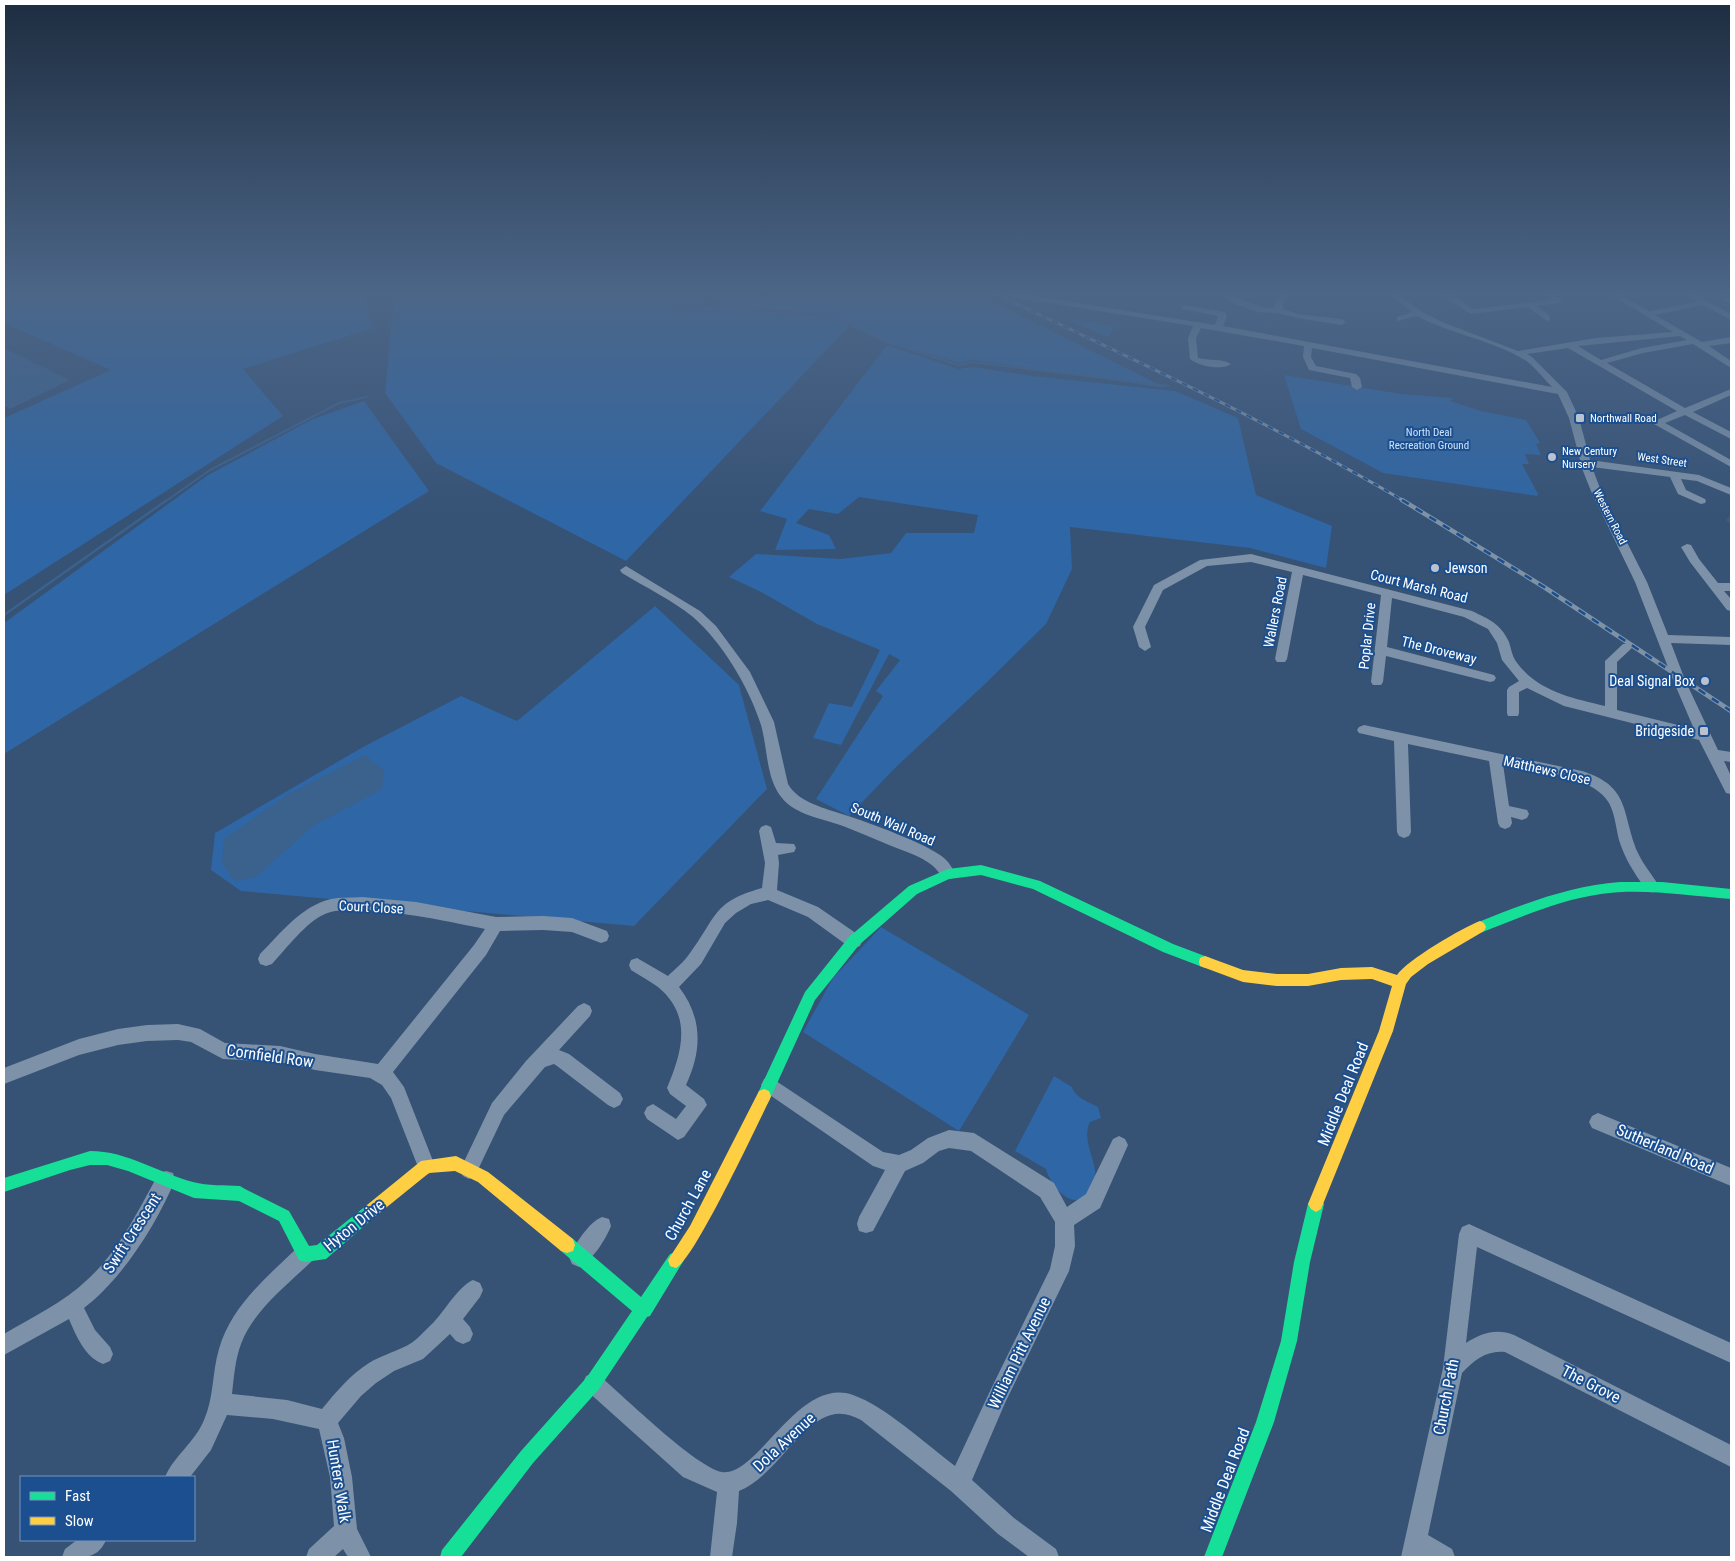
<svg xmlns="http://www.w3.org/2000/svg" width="1735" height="1561" viewBox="0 0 1735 1561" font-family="'Roboto Condensed',sans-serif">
	<rect width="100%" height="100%" fill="#365274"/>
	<g fill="#2f66a5">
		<polygon points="4,295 364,295 373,328 243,369 283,416 4,595 4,418 111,370 4,323"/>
		<polygon points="390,295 613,295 691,310 704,306 806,317 824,316 849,326 626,561 436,463 385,393 394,299"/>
		<polygon points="636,295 979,295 1166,388 973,360 960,363 894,344 824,314 720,306 721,300 710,298 694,306"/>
		<polygon points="1068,319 1114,326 1108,337"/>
		<polygon points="887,345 958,369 973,367 1032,376 1175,391 1238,418 1256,495 1332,526 1326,568 1250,548 1070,527 1072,569 1046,624 985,684 896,767 849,816 816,799 883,696 876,691 900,660 889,654 841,745 813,738 829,703 852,707 880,650 817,624 761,592 729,577 756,554 841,559 891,553 906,533 974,533 978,515 859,497 838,514 809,509 796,523 829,535 836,549 775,550 787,519 760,511"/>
		<polygon points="1284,375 1401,394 1453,398 1450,401 1481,411 1526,420 1540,443 1536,444 1541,455 1525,454 1529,464 1522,464 1538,494 1537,496 1383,473 1301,429"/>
		<polygon points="364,401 429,491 4,754 4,623 208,475 313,419"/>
		<polygon points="655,606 739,685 767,789 634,926 241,891 211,870 215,833 363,747 461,696 517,721"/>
		<polygon points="881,927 1029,1015 959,1131 803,1032 833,978"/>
		<path d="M 1054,1076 L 1072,1087 C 1075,1098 1089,1102 1098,1107 L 1101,1118 L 1090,1122 C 1078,1146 1110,1174 1087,1195 C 1070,1211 1050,1184 1046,1169 L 1015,1151 Z"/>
	</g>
	<g fill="#3b618d">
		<polygon points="4,348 70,380 10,409 4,405"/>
		<polygon points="365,755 384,771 382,789 313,826 256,877 234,881 222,862 224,839 287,795"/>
	</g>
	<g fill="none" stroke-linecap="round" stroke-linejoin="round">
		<g stroke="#3b618d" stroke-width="2">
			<polyline points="625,295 694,308 711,300 717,301 715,305 720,307 806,316 822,315 851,325 886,342 959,365 973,362 1169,386"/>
			<polyline points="166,501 210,470 339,403 367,397"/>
		</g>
		<polyline stroke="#3b618d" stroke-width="2.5" points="4,615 167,500"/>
		<g fill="#7d92a8" fill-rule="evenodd">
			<path d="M 1008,295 L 1029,295 L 1215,325 L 1218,316 L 1182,309 L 1181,307 L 1185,305 L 1225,312 L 1227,317 L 1223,326 L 1552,387 C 1544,379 1535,367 1525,360 C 1492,340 1451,334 1417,316 L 1397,321 L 1397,317 L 1412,312 L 1390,295 L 1399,295 L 1421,311 L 1442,322 L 1518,351 L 1596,338 L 1673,332 L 1611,295 L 1621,295 L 1649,311 L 1697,302 L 1686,295 L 1696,295 L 1731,314 L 1731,320 L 1703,305 L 1655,315 L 1702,342 L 1731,337 L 1731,343 L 1709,346 L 1731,361 L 1731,368 L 1693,344 L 1643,353 L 1607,363 L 1685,408 L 1731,389 L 1731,395 L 1693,412 L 1731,432 L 1731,439 L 1685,415 L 1665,423 L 1731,460 L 1731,467 L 1654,424 L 1657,420 L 1677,411 L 1568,348 L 1527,354 L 1532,357 L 1567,392 L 1579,418 L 1590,460 L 1699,475 L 1731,488 L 1731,495 L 1697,481 L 1681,479 L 1686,490 L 1705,499 L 1706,501 L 1705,503 L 1701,504 L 1678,494 L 1670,477 L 1592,467 L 1601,491 L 1647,582 L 1668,635 L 1731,637 L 1731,645 L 1671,643 L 1685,680 L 1718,750 L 1731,752 L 1731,762 L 1724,761 L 1731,776 L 1731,794 L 1726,793 L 1699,740 L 1564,706 L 1527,688 L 1519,692 L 1519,713 L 1518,716 L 1508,716 L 1507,713 L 1507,690 L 1509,687 L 1519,681 L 1502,660 L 1497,643 L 1488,629 L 1464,617 L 1392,598 L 1387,647 L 1494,675 L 1496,678 L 1494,681 L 1490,682 L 1386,656 L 1383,682 L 1381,685 L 1373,685 L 1371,682 L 1381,595 L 1303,575 L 1287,659 L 1285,662 L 1277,662 L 1275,659 L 1292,572 L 1251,562 L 1207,566 L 1163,590 L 1145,627 L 1151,647 L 1145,651 L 1139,647 L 1133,627 L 1154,585 L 1200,560 L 1251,554 L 1472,611 C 1490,620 1500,623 1509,642 C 1511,648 1512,655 1515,660 C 1536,691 1571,698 1605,706 L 1605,661 L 1623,644 L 1631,644 L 1633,647 L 1617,662 L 1617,710 L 1694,729 L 1673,680 L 1635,582 L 1591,491 L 1583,471 L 1569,418 L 1558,394 L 1312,348 L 1311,357 L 1316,366 L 1356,374 L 1360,378 L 1362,387 L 1357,390 L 1352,387 L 1350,378 L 1309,370 L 1303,357 L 1304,346 L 1201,328 L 1196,338 L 1198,358 C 1208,361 1223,358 1231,364 C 1222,371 1199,366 1190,359 L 1188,338 L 1193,326 L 1012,297 ZM 1680,336 L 1687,340 L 1642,348 L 1601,360 L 1578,346 Z"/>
			<path d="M 1222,295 C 1239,295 1252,307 1272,308 L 1275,308 L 1275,303 L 1281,295 L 1289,295 L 1283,303 L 1283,309 L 1298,314 L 1342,319 L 1346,322 L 1342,325 L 1297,318 L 1278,313 L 1258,312 L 1235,304 Z"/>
			<polygon points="1441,295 1451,295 1473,309 1551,300 1546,295 1555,295 1563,301 1559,303 1537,306 1550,316 1550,320 1547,321 1528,307 1471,314"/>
			<polygon points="1715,295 1725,295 1731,299 1731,304"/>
			<polygon points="1687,544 1691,545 1699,559 1718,583 1731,583 1731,591 1724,591 1731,599 1731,611 1727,610 1690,562 1681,547"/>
			<path d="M 626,566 L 700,611 L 716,626 L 750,672 L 774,722 L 788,784 C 799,803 825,808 845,815 C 867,822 928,844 944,858 C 949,862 953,869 955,874 L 953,878 C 942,882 941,873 933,866 C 921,856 904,851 889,845 C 874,839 859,832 843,826 C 824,819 795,815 782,798 C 765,778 768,745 760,722 C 748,686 722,642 693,617 C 672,600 645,587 622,573 L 620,570 Z"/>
			<path d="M 1364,725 L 1582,771 C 1632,787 1621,814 1638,853 C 1643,864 1651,873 1657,883 L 1659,887 L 1657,891 C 1647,895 1645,889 1640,881 C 1631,868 1624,856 1619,840 C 1616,828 1615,814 1609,803 C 1593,775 1533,771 1503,764 L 1509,806 L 1527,810 L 1529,814 L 1527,818 L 1522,820 L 1511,817 L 1512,823 L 1510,827 L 1505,829 L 1500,827 L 1498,823 L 1489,761 L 1408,744 L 1411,832 L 1409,836 L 1404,838 L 1399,836 L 1397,832 L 1394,741 L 1359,733 L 1357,730 L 1359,727 Z"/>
			<path d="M 766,825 L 771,827 L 776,843 L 794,844 L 796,848 L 794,852 L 778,855 L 779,863 L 777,890 L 818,907 L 860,936 L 862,941 L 860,946 L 854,948 L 848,946 L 808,917 L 768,900 L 751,904 L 736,913 L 725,923 L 701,964 L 679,987 C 703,1018 702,1051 686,1085 L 704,1099 L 707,1105 L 684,1137 L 678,1140 L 647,1119 L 644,1113 L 647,1107 L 653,1104 L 676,1119 L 686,1106 L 670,1094 L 667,1088 C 682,1052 693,1016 658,987 C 650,981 640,976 631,970 L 629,965 L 631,960 L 637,958 L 668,976 C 675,969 684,962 690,953 C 717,917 712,902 762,888 L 765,863 L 759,831 L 761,827 Z"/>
			<path d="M 362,897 L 416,902 L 496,917 L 543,916 L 572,918 L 607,931 L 609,936 L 607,941 L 601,943 L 572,932 L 543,930 L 500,931 L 486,955 L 393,1072 L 404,1087 L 435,1166 L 432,1172 L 426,1175 L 420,1172 L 391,1098 L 382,1085 L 370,1078 L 315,1070 L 280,1062 L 223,1059 L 191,1042 L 178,1040 L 147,1041 L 118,1045 L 79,1055 L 4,1084 L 4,1068 L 79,1039 L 118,1029 L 147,1025 L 178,1024 L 200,1029 L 225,1043 L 280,1046 L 315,1054 L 378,1064 L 474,945 L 485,929 C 450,922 355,901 325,914 C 306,922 286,949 272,964 L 266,966 L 260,964 L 258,959 L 260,954 C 281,933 301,906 331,899 C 340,897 352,898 362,897 Z"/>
			<polygon points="584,1003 590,1006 592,1011 590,1016 559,1050 569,1054 620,1093 623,1099 620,1105 614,1108 608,1105 557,1066 554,1064 545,1067 504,1115 475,1176 469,1179 463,1176 460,1170 492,1103 526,1061 578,1006"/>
			<path d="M 770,1077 L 883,1152 L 899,1155 L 911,1150 L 928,1138 L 949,1130 L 974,1133 L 1054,1183 L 1067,1207 L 1086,1194 L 1113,1139 L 1119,1136 L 1125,1139 L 1128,1145 L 1100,1208 L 1074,1225 L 1075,1246 L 1069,1271 L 1005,1403 L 972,1480 L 1014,1518 L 1056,1549 L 1059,1557 L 1029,1557 L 998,1534 L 951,1491 L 861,1420 C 851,1415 842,1412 831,1415 C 800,1423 774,1477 739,1491 L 737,1523 L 732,1557 L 710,1557 L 717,1492 L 683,1477 L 586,1390 L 583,1383 L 586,1376 L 593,1373 L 600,1376 C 623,1396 697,1468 722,1472 C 758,1477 798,1376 853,1395 C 885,1406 927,1445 955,1466 L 991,1389 L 1050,1269 L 1055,1246 L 1055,1222 L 1040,1197 L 971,1151 L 949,1148 L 939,1151 L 923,1163 L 905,1171 L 873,1231 L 866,1233 L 859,1231 L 857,1224 L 859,1217 L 885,1170 L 873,1166 L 764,1091 L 761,1085 L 764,1079 Z"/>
			<polygon points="1598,1113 1731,1168 1731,1186 1592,1128 1589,1122 1592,1116"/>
			<path d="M 166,1171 L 173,1173 L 175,1180 C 157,1224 122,1279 84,1308 L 95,1330 L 110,1347 L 113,1354 L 110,1361 L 103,1364 C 85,1357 76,1336 69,1319 L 4,1355 L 4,1334 C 32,1317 63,1303 87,1280 C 119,1251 138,1211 159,1173 Z"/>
			<path d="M 602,1217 L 609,1219 L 611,1226 C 606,1239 592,1261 579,1267 L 572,1264 L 569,1257 C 575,1244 589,1222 602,1217 Z"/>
			<path d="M 1469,1224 L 1731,1343 L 1731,1363 L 1477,1247 L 1466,1343 C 1481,1333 1497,1328 1514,1335 L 1731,1445 L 1731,1467 L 1505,1352 C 1487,1350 1474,1360 1462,1373 L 1428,1535 L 1452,1549 L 1455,1557 L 1401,1557 L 1443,1368 L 1459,1234 L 1462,1227 Z"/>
			<path d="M 305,1244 L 312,1247 L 315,1254 L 312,1261 C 287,1285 253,1311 241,1344 C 235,1360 234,1377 232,1394 L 287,1400 L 322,1409 C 336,1392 350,1375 369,1363 C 380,1356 392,1353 404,1347 C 415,1343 425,1330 434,1322 C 445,1310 459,1286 473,1280 L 480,1283 L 483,1290 L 480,1297 L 463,1319 L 470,1327 L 473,1334 L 470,1341 L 463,1344 L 456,1341 L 450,1334 L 423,1359 L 394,1371 L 376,1383 L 361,1396 L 338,1423 L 344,1438 L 352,1477 L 357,1529 L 371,1557 L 348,1557 L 343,1549 L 334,1557 L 306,1557 L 309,1549 L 334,1526 L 330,1477 L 319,1429 L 273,1419 L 227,1415 L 211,1450 L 190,1477 L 165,1477 C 174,1456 195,1442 204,1420 C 214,1398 212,1372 219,1349 C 231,1306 267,1277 298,1247 Z"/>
			<path d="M 77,1540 L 106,1540 C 97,1561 81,1557 62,1557 L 65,1549 Z"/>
		</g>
		<g fill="#16e098" fill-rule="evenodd">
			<polygon points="981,865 1040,881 1173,944 1210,958 1211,962 1210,966 1205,968 1163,952 1033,889 981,875 949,879 917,894 859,945 815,1000 769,1101 764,1103 759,1101 757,1096 759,1091 805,992 849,937 909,886 948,869"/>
			<path d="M 1620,882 L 1662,882 L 1731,889 L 1731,899 C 1688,896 1644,888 1601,894 C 1558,900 1520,918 1480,933 L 1476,931 L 1474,927 L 1476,923 C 1523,904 1569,886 1620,882 Z"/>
			<path d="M 90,1151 C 128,1151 158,1173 193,1182 C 208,1186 225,1185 240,1186 L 245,1189 L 289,1211 L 309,1246 L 317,1245 L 367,1205 L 372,1202 L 377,1205 L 380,1210 L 377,1215 L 326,1259 L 305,1262 L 299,1260 L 279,1221 L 239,1201 L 194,1198 L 128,1171 L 107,1165 L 90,1165 L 70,1170 L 4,1192 L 4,1178 Z"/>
			<polygon points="1316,1196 1321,1199 1324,1204 1310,1262 1297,1341 1274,1422 1222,1557 1204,1557 1256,1422 1281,1341 1294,1262 1308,1204 1311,1199"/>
			<polygon points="567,1237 573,1239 641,1297 670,1254 676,1252 682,1254 684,1260 650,1316 647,1317 599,1389 533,1463 461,1557 440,1557 442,1550 521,1451 587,1377 632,1311 561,1251 559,1245 561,1239"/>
		</g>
		<g fill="#ffcf43" fill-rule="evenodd">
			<path d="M 1480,921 L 1484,923 L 1486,927 L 1484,931 L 1428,964 L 1411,977 L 1406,984 L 1393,1031 L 1321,1209 L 1316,1212 L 1311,1209 L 1308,1204 L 1379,1031 L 1392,986 L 1372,979 L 1341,980 L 1308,986 L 1277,986 L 1243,982 L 1200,966 L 1199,962 L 1200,958 L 1205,956 L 1243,970 L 1277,974 L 1308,974 L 1341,968 L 1372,967 L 1397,975 C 1407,960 1462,928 1480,921 Z"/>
			<path d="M 764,1089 L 769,1091 L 771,1096 L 769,1101 C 756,1127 694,1260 676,1268 L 670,1266 L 668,1260 L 690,1226 L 759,1091 Z"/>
			<polygon points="456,1156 488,1172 573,1239 575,1245 573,1251 567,1253 561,1251 478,1182 455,1171 429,1173 377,1215 372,1218 367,1215 364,1210 367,1205 421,1161"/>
		</g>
		<g stroke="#7e92a7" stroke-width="3">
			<path id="rail-far1" d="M 998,295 C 1135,360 1273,424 1404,501"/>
		</g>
		<g stroke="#7e92a7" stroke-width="4.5">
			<polyline id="rail" points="1402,500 1544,587 1731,711"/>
		</g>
		<use href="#rail-far1" stroke="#1b4f8f" stroke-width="2" stroke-dasharray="6" stroke-linecap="butt"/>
		<use href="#rail" stroke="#1b4f8f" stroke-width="2.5" stroke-dasharray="8" stroke-linecap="butt"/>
	</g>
	<polygon fill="#475a72" points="1731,514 1731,525 1726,520"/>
	<linearGradient id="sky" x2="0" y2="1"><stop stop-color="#1e2d40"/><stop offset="0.57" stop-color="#4c6688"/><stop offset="1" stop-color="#4c6688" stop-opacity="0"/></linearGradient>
	<rect width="1735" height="514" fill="url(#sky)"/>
	<g fill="#b9c2ce" stroke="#1b4f8f" stroke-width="2">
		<rect x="1575" y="413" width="10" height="10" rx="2.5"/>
		<circle cx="1552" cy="457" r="5"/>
		<circle cx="1435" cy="568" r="5"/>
		<circle cx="1705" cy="681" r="5"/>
		<rect x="1699" y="726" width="10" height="10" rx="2.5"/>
	</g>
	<g text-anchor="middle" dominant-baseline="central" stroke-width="4" stroke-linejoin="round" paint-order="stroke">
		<g font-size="11" fill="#fff" stroke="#1b4f8f" text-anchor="start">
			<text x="1590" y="418">Northwall Road</text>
			<text x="1562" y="451">New Century<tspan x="1562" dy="13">Nursery</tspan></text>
		</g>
		<g font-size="11" fill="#cfe3fa" stroke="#1b4f8f">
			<text x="1429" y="432">North Deal<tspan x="1429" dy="13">Recreation Ground</tspan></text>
		</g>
		<g font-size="11" fill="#fff" stroke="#1b4f8f">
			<text transform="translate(1662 460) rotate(8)">West Street</text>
			<text transform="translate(1610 517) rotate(63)">Western Road</text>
		</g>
		<g font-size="14" fill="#fff" stroke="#1b4f8f" text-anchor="end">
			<text x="1445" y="568" text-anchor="start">Jewson</text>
			<text x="1695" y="681">Deal Signal Box</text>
			<text x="1694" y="731">Bridgeside</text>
		</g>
		<g font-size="14" fill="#fff" stroke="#1b4f8f">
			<text transform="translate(1419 586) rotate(14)">Court Marsh Road</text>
			<text transform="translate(1275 612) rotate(-79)">Wallers Road</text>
			<text transform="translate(1367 636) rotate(-84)">Poplar Drive</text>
			<text transform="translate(1439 650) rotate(14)">The Droveway</text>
			<text transform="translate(1547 770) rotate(13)">Matthews Close</text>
			<text transform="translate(893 824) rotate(23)">South Wall Road</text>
			<text transform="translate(371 907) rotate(3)">Court Close</text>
		</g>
		<g font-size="16" fill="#fff" stroke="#1b4f8f">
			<text transform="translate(270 1056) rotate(8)">Cornfield Row</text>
			<text transform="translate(1343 1094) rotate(-68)">Middle Deal Road</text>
			<text transform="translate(1665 1149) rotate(23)">Sutherland Road</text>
			<text transform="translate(688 1205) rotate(-61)">Church Lane</text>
			<text transform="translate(354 1225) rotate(-39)">Hyton Drive</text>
			<text transform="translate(132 1233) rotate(-57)">Swift Crescent</text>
			<text transform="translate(1019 1353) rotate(-64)">William Pitt Avenue</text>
			<text transform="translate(1591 1384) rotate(27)">The Grove</text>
			<text transform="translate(1446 1397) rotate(-79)">Church Path</text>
			<text transform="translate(784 1442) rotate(-43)">Dola Avenue</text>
			<text transform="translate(1225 1480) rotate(-69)">Middle Deal Road</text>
			<text transform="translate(339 1481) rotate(81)">Hunters Walk</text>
		</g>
	</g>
	<rect width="1735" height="1561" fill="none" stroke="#ffffff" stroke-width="10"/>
	<rect x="20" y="1476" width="175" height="65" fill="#1b4f8f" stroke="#7695bc"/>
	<rect x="30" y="1492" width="25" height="8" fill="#16e098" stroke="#7695bc"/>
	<text x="65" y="1501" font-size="15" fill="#ffffff">Fast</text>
	<rect x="30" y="1517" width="25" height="8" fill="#ffcf43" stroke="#7695bc"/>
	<text x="65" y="1526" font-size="15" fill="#ffffff">Slow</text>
</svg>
